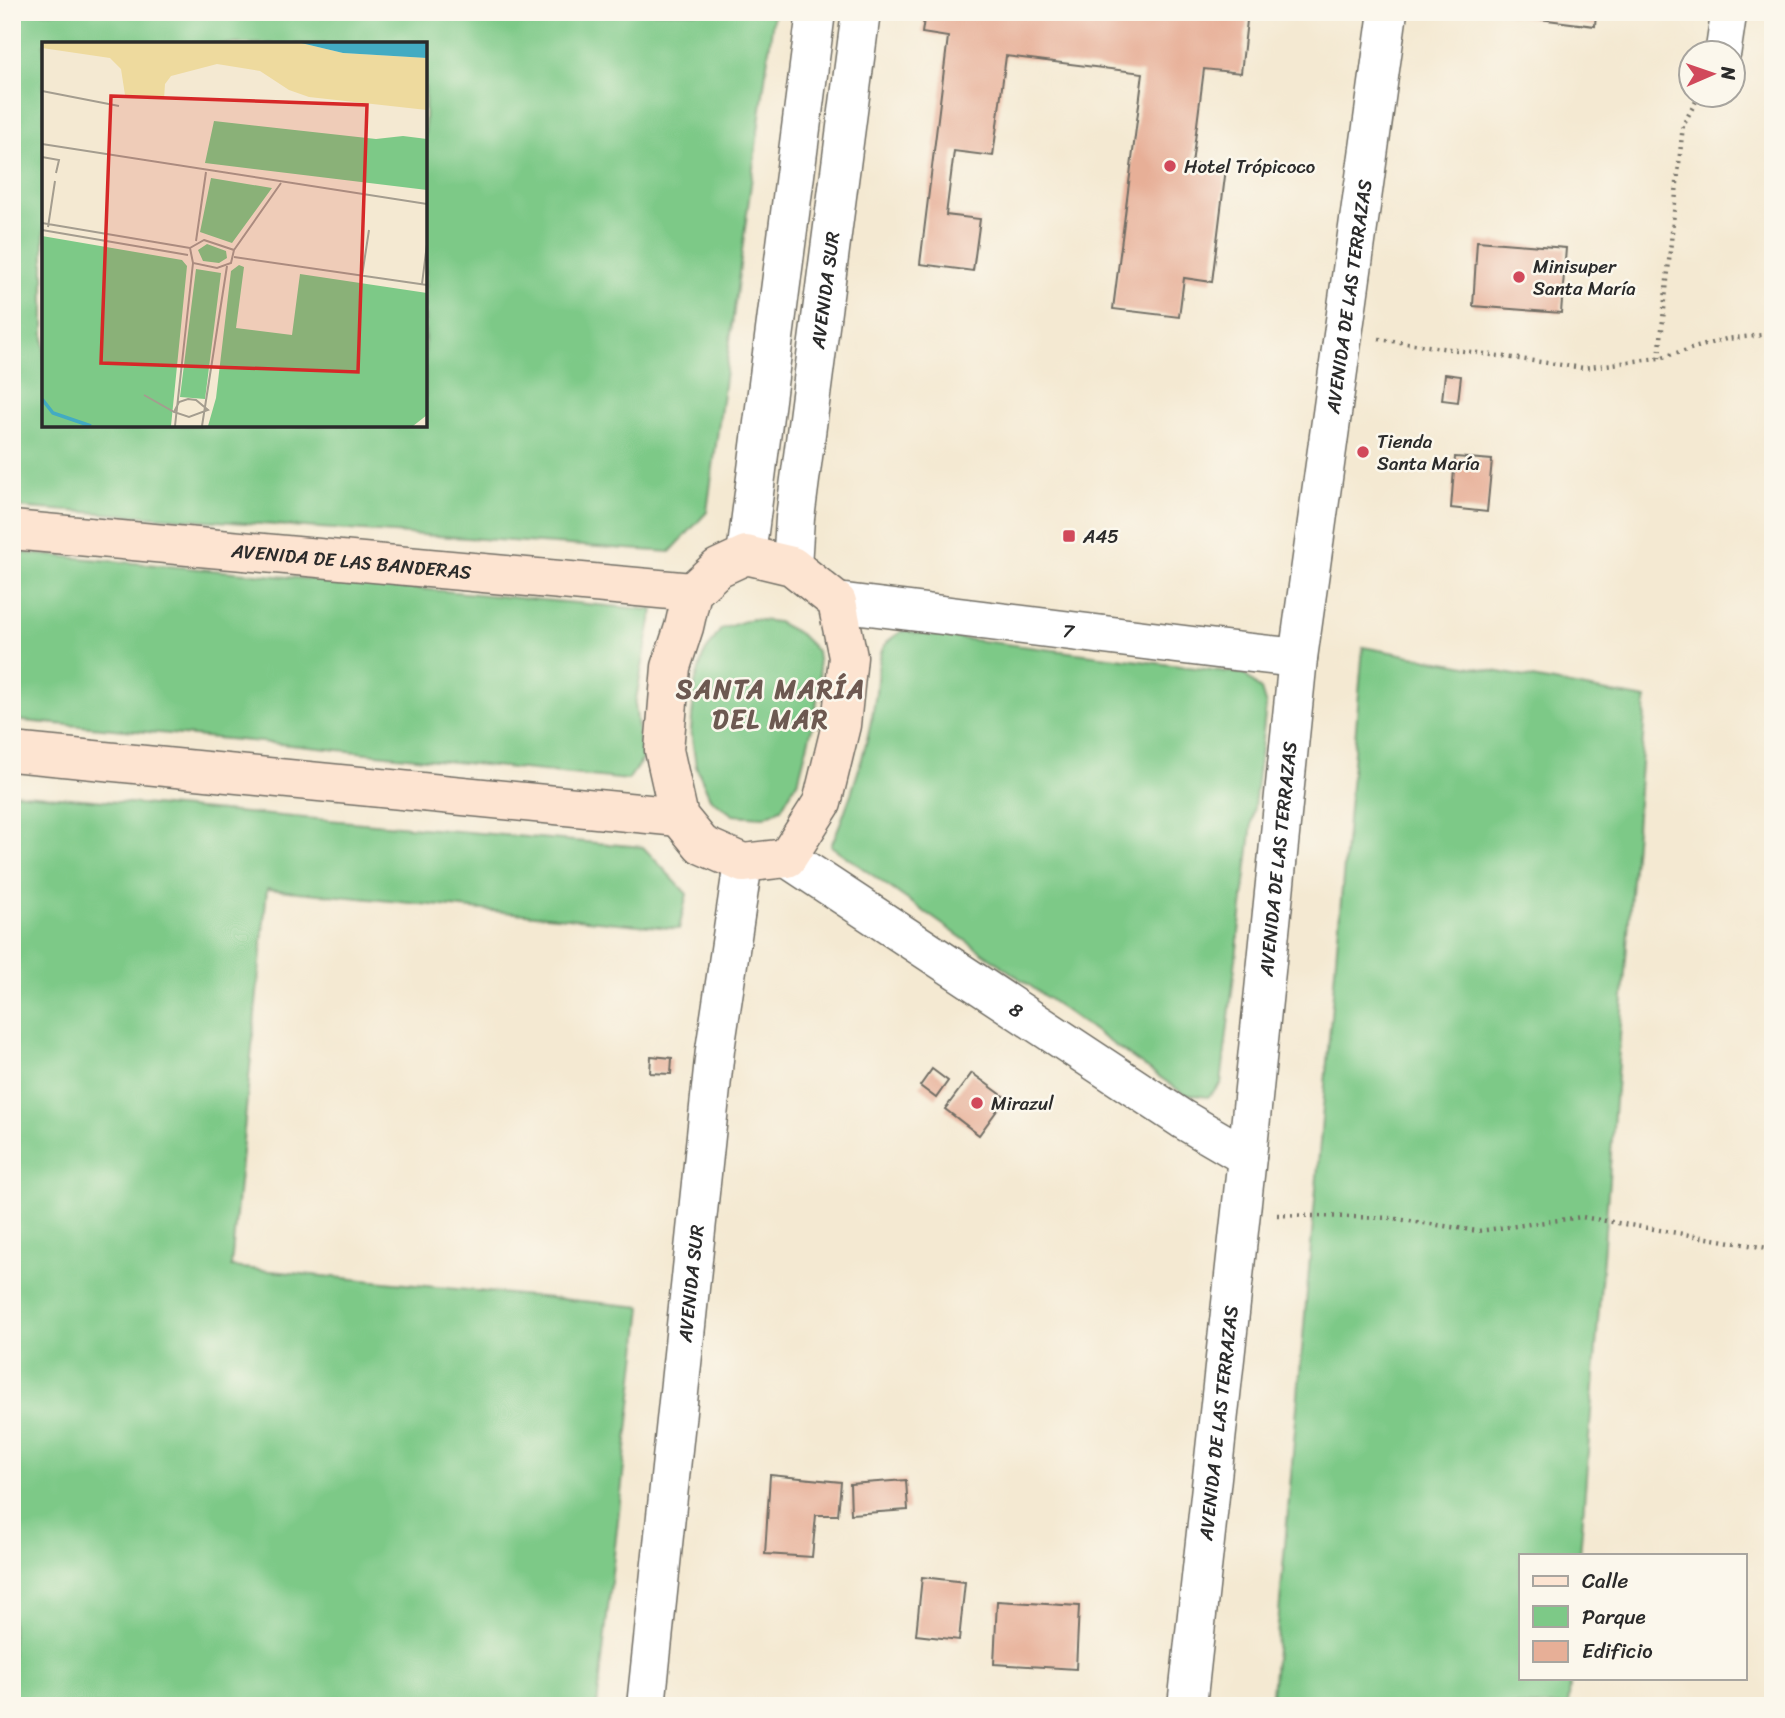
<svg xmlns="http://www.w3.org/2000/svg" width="1785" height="1718" viewBox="0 0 1785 1718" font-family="Sriracha,sans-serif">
	<rect width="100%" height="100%" fill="#fbf7ec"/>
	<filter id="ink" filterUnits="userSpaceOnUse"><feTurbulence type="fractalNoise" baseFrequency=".0143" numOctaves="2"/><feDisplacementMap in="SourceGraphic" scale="14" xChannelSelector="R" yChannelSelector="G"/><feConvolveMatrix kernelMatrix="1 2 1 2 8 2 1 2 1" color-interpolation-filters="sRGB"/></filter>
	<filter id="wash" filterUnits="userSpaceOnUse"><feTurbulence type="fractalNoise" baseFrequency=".00686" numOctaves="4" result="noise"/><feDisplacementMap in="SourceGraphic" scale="28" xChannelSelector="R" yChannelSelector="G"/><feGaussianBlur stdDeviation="1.57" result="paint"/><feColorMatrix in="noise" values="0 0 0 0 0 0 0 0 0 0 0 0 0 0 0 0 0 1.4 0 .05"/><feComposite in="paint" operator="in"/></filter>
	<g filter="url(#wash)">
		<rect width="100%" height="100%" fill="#f4e9d2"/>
		<g fill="#7dc987" stroke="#547a59" stroke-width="2" fill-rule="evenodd">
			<path d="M 12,12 L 774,12 L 707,512 L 670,552 L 12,507 ZM 44,44 L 425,44 L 425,425 L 44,425 Z"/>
			<polygon points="12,552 653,610 635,704 642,760 628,780 261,742 12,720"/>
			<polygon points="751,619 777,622 800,634 817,651 820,677 815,716 799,778 781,809 764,817 733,815 710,798 696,766 691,731 695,683 703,656 721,629"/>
			<path d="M 902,631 L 1244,674 L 1261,690 L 1266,706 L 1221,1084 L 1208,1097 L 1184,1094 L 831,846 C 852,796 869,745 876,692 C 877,680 878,653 885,645 C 889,639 897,635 902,631 Z"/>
			<polygon points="1363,647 1646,699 1580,1555 1521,1555 1521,1678 1571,1678 1568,1706 1271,1706"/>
			<polygon points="12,793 643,847 687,894 679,929 267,889 231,1267 642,1307 597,1706 12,1706"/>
		</g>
		<g id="blocks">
			<g fill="#e7af97">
				<polygon points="925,12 1248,12 1241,73 1204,69 1192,164 1226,168 1212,282 1184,278 1179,317 1113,309 1143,73 1006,56 993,156 954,151 946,215 980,219 973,271 920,264 948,37 922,33"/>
				<polygon points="1509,12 1596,12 1595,26 1509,15"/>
				<polygon points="1477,241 1566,248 1561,313 1473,306"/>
				<polygon points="1445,374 1461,376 1458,402 1442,400"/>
				<polygon points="1455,457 1492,460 1487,512 1451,508"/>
				<polygon points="651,1056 672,1058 671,1074 650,1073"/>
				<polygon points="932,1069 948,1081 936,1098 920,1086"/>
				<polygon points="972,1073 1006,1098 979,1135 945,1109"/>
				<polygon points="770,1475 841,1482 838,1515 816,1515 812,1557 765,1554"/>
				<polygon points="906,1480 908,1510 851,1514 850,1484"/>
				<polygon points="922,1577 965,1582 959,1640 916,1635"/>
				<polygon points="997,1601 1079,1606 1076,1669 994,1664"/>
			</g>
		</g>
	</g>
	<g filter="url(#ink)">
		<use href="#blocks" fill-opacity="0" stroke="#716e65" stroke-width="2"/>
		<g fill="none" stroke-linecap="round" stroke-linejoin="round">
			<g stroke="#716e65" stroke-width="38">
				<polyline id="minor" points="1723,52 1729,12"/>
			</g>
			<g stroke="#716e65" stroke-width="41">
				<g id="tertiary">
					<polyline points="746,555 816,12"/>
					<path id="s1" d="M 792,566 L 795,518 L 861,12"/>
					<path id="s2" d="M 837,602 L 1225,650 L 1298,658"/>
					<path id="s3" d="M 787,858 L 1182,1119 L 1247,1157"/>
					<path id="s4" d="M 646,1706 L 715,1050 L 743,863"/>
					<path id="s5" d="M 1187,1706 L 1247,1157 L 1298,658 L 1388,12"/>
				</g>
			</g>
			<g stroke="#716e65" stroke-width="41">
				<g id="secondary">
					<path id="s6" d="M 12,530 L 692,592"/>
					<polygon points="746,555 792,566 837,602 848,657 841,725 822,803 787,858 743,863 702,845 679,817 664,750 671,667 684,627 692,592 718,568"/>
					<polyline points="12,752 679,817"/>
				</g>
			</g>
			<g stroke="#716e65" stroke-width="4.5" stroke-dasharray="2 5" stroke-linecap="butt">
				<polyline points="1379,339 1583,368 1659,358 1726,339 1773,334"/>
				<polyline points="1659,358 1683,125 1700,94"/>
				<polyline points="1277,1215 1390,1218 1478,1231 1582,1217 1773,1249"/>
			</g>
			<use href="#minor" stroke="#fff" stroke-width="35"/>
			<use href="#tertiary" stroke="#fff" stroke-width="38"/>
			<use href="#secondary" stroke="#fde4d1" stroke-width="38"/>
		</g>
	</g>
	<g fill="#d1495b" stroke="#fbf7ec" stroke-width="2.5">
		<circle cx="1170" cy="166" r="7"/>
		<circle cx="1519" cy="277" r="7"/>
		<circle cx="1363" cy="452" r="7"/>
		<rect x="1062" y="529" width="14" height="14" rx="3.5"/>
		<circle cx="977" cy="1103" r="7"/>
	</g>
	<g text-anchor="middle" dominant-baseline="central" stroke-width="5" stroke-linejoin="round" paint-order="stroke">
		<g font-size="19" fill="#2b2b2b" stroke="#fbf7ec" text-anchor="start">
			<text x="1184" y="166">Hotel Trópicoco</text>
			<text x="1533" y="266">Minisuper<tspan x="1533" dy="22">Santa María</tspan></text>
			<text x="1377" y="441">Tienda<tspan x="1377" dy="22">Santa María</tspan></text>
			<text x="1083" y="536">A45</text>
			<text x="991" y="1103">Mirazul</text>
		</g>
		<g font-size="19" fill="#2b2b2b" stroke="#fbf7ec">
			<text stroke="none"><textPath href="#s1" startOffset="278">AVENIDA SUR</textPath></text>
			<text stroke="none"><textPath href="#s5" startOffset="1419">AVENIDA DE LAS TERRAZAS</textPath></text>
			<text stroke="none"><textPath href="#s6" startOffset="341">AVENIDA DE LAS BANDERAS</textPath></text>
			<text stroke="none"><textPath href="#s2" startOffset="233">7</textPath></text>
			<text stroke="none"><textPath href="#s5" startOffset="852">AVENIDA DE LAS TERRAZAS</textPath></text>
			<text stroke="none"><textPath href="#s3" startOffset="275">8</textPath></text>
			<text stroke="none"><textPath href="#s4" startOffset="425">AVENIDA SUR</textPath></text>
			<text stroke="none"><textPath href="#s5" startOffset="285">AVENIDA DE LAS TERRAZAS</textPath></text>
		</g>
		<g font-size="26" font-weight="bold" letter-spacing="2" fill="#6d5951" stroke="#fbf7ec">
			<text x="771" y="689">SANTA MARÍA<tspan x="771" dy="30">DEL MAR</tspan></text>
		</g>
	</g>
	<g transform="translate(42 42)">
		<rect width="385" height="385" fill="#f4e9d2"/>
		<path d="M 172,79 L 334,97 L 361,94 L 385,97 L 385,148 L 163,121 ZM 169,136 L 230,146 L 190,201 L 158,190 ZM 0,194 L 140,218 L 145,224 L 129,384 L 0,384 ZM 165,202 L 184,209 L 185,216 L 177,221 L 161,219 L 156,208 ZM 197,223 L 202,225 L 194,286 L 250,293 L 258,232 L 385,251 L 385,373 L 371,384 L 166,384 L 174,356 L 189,229 ZM 154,227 L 179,231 L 163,357 L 138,355 Z" fill="#7dc987"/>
		<path d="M 0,1 L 259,1 L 301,11 L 385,16 L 385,68 L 267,55 L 247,48 L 218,29 L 175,22 L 129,34 L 123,42 L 122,57 L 83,53 L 79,27 L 68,16 L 0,6 Z" fill="#eeda9e"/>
		<path d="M 259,1 L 385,1 L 385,16 L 301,11 Z" fill="#43abc2"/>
		<path fill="none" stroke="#43abc2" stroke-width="3.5" d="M 0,357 L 11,371 L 49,384"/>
		<path fill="none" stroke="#a49d8f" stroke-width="2" d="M 0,49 L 77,64M 0,102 L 385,162M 0,115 L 17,118 L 14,131M 0,181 L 148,206M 6,185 L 13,139M 0,188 L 146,213M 162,198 L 192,208 L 189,221 L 175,226 L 151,221 L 148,206 ZM 154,199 L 164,130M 192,208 L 239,141M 192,215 L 385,243M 320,234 L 327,188M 380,242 L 385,202M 102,353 L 132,370M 146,357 L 154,358 L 166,368 L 147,375 L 132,370 L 137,360 ZM 133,384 L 151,221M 160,384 L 185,224"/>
		<path fill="#d62828" fill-opacity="0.15" stroke="#d62828" stroke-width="3.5" d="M 69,54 L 325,63 L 316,330 L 59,321 Z"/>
		<rect width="385" height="385" fill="none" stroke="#2b2b2b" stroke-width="3.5"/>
	</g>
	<rect width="1785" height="1718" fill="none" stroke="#fbf7ec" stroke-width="42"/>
	<rect x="1519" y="1554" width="228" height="126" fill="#fbf7ec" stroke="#a8a59f" stroke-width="2"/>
	<rect x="1533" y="1576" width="35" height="10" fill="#fde4d1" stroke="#a8a59f" stroke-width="2"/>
	<text x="1582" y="1588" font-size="21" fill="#2b2b2b">Calle</text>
	<rect x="1533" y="1606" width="35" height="21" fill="#7dc987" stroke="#a8a59f" stroke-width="2"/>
	<text x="1582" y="1624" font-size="21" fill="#2b2b2b">Parque</text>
	<rect x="1533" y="1641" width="35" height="21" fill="#e7af97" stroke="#a8a59f" stroke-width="2"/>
	<text x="1582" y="1658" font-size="21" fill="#2b2b2b">Edificio</text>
	<g transform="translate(1712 74) rotate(88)"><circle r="33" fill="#fbf7ec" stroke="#a8a59f" stroke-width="2"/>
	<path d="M0-5L12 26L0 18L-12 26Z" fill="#d1495b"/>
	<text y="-10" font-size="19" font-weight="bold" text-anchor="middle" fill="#2b2b2b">N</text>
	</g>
</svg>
